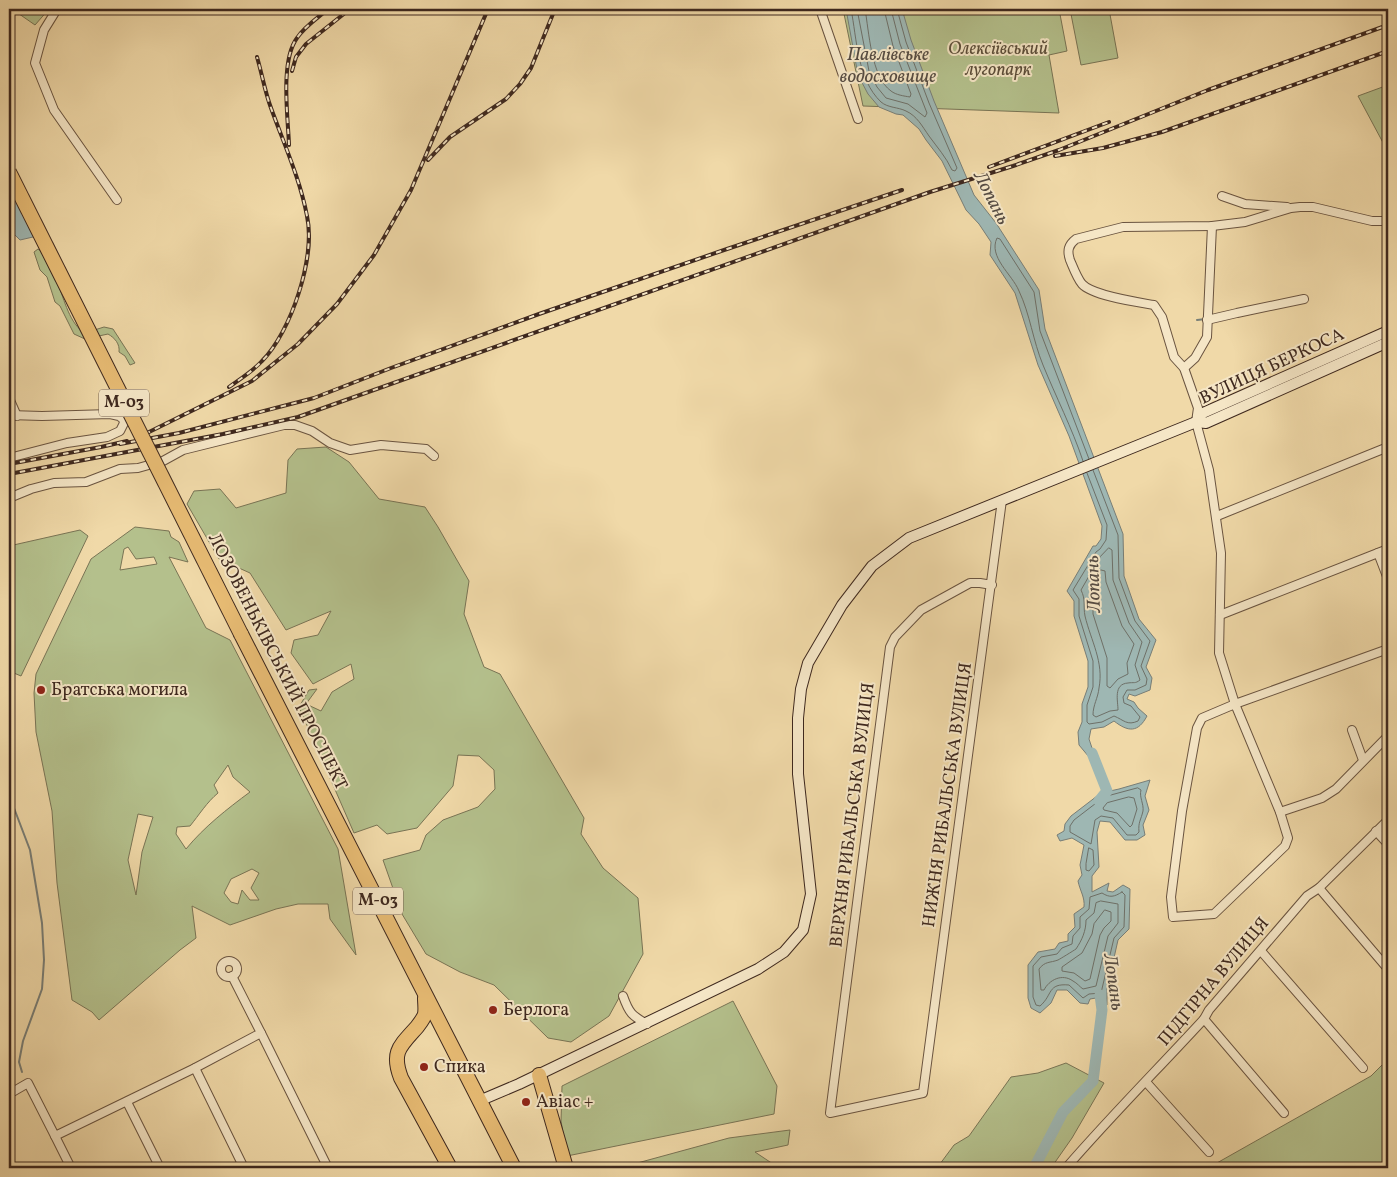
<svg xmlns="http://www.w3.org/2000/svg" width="1397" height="1177" viewBox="0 0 1397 1177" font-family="Vollkorn,serif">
	<rect width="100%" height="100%" fill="#f0d9a8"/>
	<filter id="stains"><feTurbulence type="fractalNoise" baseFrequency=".004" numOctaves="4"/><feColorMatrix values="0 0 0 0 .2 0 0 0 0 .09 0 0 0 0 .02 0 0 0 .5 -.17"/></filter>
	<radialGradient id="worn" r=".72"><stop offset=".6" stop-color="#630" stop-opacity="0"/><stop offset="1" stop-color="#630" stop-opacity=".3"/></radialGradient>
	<g fill="#b4c08c" stroke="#797455" fill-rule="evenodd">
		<polygon points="12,9 49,9 35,25"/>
		<polygon points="843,9 1059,9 1067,51 1049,55 1059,113 863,106"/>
		<polygon points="1070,9 1109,9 1118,58 1081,65"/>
		<polygon points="1388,85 1388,152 1358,96"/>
		<path d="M 38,249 L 42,252 C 47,262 53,273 58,284 C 64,299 70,325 85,333 L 104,327 L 113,329 L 135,363 L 130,365 L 125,356 L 119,352 C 120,344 115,338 108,334 L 85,339 L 74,334 L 60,306 L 55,302 L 47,277 L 40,270 L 34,252 Z"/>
		<polygon points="326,447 349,462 379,499 425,507 438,527 469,581 464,614 484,667 500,674 584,818 581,834 603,868 638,898 643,954 609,1016 571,1042 548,1038 494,985 460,972 426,954 402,914 383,860 420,850 426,835 443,820 478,807 495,789 494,770 479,756 458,755 453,786 417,828 387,834 377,825 354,833 299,707 309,690 317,689 306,704 321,711 332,692 354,679 351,664 313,684 291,653 294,640 318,635 331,611 286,630 250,573 219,559 187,504 194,491 220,489 236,508 286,493 288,460 297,449"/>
		<path d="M 135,527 L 169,531 L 171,537 L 179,542 L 188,562 L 169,557 L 206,628 L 230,640 L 338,849 L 356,955 L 330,919 L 328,904 L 298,904 L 276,909 L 230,925 L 192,906 L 196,938 L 180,950 L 99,1020 L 92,1012 L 72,1000 L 57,883 L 52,811 L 36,732 L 34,693 L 36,674 L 91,559 ZM 128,547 L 136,559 L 154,557 L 157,564 L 120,570 L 124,549 ZM 228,765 L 233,777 L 250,792 C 227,809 204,827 186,849 L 176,834 L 177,827 L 190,826 C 199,815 207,802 218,793 L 214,785 ZM 138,814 L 153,817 L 142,852 L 136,895 L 128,860 ZM 252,869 L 259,873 L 251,888 L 259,900 L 250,900 L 242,890 L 238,904 L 231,902 L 224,893 L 231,879 Z"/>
		<polygon points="80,530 88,536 21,676 9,671 9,546"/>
		<polygon points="733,1001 777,1086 774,1114 567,1156 561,1121 562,1086"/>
		<polygon points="1388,1059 1388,1168 1208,1168 1371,1076"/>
		<polygon points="1066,1063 1104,1083 1072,1138 1051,1168 937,1168 954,1145 969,1136 1011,1077 1038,1073"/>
		<polygon points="790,1130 788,1145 755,1152 779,1168 619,1168 729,1138"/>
	</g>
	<g fill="#9eb7b3" stroke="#787e77">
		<path d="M 846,9 L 902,9 L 911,40 L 934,101 L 974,195 L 996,223 L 1039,290 L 1045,329 L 1123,534 L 1124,576 L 1139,619 L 1156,640 L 1146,667 L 1152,678 L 1150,690 L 1135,696 L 1129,694 L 1127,699 L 1134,702 L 1138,708 L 1147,716 C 1138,733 1128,732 1114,721 L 1104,727 L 1091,729 L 1089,739 L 1099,769 L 1079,745 L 1078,732 L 1082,722 L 1082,704 L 1088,687 L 1088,661 L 1074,616 L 1074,601 L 1067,591 L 1093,546 L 1096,546 L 1101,539 L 1102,526 L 1069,436 L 1038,365 L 1015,293 L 990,255 L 991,242 L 979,224 L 966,210 L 942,161 L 926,140 L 919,129 L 903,115 L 896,114 L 879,107 L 868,94 L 858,75 Z"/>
		<polygon points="9,196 22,204 43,231 33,237 20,240 9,229"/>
		<path d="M 1150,780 L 1145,796 L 1149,810 L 1143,825 L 1145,835 L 1137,840 L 1125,840 L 1110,822 L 1100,821 L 1097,832 L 1099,867 L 1092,876 L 1092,892 L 1109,883 L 1107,891 L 1113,892 L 1123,885 L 1130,889 L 1129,929 L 1118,940 L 1107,989 L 1107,1005 L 1102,1010 L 1096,998 L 1090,999 L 1088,1004 L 1080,1003 L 1067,990 L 1057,990 L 1051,1003 L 1040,1013 L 1031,1008 L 1028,998 L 1028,965 L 1038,952 L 1055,949 L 1059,943 L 1068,941 L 1068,934 L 1075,927 L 1074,914 L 1084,907 C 1085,897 1080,891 1078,881 L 1082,875 L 1080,865 L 1084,845 L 1072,838 L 1060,841 L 1057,835 L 1064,831 L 1065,824 L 1071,816 L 1101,793 L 1119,789 Z"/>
	</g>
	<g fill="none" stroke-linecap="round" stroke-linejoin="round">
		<g stroke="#6e7068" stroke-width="1">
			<path d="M 851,9 C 857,39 857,79 881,102 C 888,108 898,107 906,111 C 917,116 922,126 929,136 C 937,147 946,157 952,170 L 955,171 L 957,168 L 929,103 L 906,42 L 897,9"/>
			<polyline points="857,9 869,71 877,87 886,98 908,104 925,117 927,113 900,44 891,9"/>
			<path d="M 865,9 C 869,31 871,77 891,91 C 896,95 904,96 910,97 L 911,94 L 893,46 L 884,9"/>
			<path d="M 1083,461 C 1072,428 1056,397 1043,365 C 1033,341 1030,314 1019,291 C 1012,274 988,257 997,238 L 1000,239 L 1034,292 L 1040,331 L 1089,459"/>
			<path d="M 1087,473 L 1107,525 L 1106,540 L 1100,549 L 1096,552 L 1073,590 L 1079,599 L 1079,616 L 1093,661 L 1093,687 L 1087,705 L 1087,722 L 1089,724 L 1102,722 L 1114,716 C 1124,720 1127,726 1138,721 L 1140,717 L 1131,706 L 1124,703 L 1123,697 L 1127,690 L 1135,690 L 1146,685 L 1147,679 L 1141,666 L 1150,641 L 1135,621 L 1119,578 L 1118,535 L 1093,470"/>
			<path d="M 1109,548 L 1112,550 L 1113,580 L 1129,623 L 1142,642 L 1135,665 L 1140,680 C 1135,684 1134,682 1128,683 C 1113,684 1118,701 1118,710 L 1110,711 L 1096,717 L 1093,715 C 1093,705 1098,698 1099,688 C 1104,662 1091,641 1085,616 C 1083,606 1086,600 1081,590 L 1100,557 Z"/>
			<polygon points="1101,570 1105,571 1106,582 1122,626 1134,644 1127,663 1128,674 1118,679 1110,688 1107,686 1107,658 1093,614 1093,599 1090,590"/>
			<path d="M 1138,788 L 1141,790 C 1139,797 1144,804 1143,811 C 1141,820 1138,822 1139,832 L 1136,835 L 1127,835 L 1113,818 L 1101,816 L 1095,820 L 1091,844 L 1070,832 L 1070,826 L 1074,820 L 1104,797 Z"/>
			<polygon points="1129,797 1134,798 1137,809 1132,825 1130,827 1117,813 1104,810 1103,808 1107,803"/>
			<polygon points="1089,848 1093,850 1094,865 1089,871 1086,870 1086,864"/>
			<path d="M 1122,892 L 1125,895 L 1124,927 L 1114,938 L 1101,993 L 1089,994 L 1083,998 L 1069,985 C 1047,983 1053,995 1040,1006 L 1036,1005 L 1033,997 L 1033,966 L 1041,957 L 1057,954 L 1062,948 L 1072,944 L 1073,936 L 1080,928 L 1080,917 L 1089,909 L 1090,897 L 1102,893 C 1110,898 1114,897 1122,892 Z"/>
			<path d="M 1101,901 L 1118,904 L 1118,923 L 1108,936 L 1096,986 L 1083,989 C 1080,987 1077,983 1073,981 C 1062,973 1049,980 1044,990 L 1041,990 L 1039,969 C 1045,961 1050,963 1058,960 C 1060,959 1073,951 1076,949 C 1082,940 1086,931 1086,920 L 1094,913 L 1096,903 Z"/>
			<polygon points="1105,910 1111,912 1111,921 1104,928 1100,935 1090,979 1085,981 1074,973 1062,971 1062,967 1082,953 1092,934 1094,924"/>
		</g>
		<g stroke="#787e77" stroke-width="2">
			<polyline points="1197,320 1206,319"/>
			<polyline points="9,795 30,850 42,923 44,960 42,989 23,1041 19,1062 22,1072"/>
		</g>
		<g stroke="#9eb7b3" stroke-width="11">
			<polyline points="1092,753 1107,791 1099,801"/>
			<polyline points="1034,1168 1063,1112 1093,1081 1102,1010 1100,995"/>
		</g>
		<g stroke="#6a5440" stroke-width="10">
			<g id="street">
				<polyline points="57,9 44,30 35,63 54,110 117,200"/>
				<polyline points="820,9 858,119"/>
				<polyline points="1222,196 1245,204 1287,207"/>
				<path d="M 1388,221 L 1372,221 L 1313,207 L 1300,207 L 1291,208 L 1245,222 L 1212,226 L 1123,227 L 1076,239 C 1068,245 1067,251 1070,260 C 1073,267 1077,278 1082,284 C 1093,296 1137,302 1154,305 L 1162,317 L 1174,357 L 1184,368 L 1198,408 L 1196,422 L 1209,470 L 1221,553 L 1219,653 L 1235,704 L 1280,812 L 1288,838 L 1285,846 L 1214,914 L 1173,917 L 1171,897 L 1182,811 L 1197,728 L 1202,718 L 1235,704 L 1388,649"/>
				<polyline points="1207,320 1237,313 1304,299"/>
				<polyline points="1184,368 1195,358 1207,337 1212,226"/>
				<polyline points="9,398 17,416"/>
				<polyline points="9,415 42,416 110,414 119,416 123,419 124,423 120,431 107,437 67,443 9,458"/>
				<polyline points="9,498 31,489 54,483 86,482 120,469 138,468 163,461 183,450 284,425 295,425 312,431 330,443 350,450 381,445 426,449 434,456"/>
				<polyline points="1217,516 1388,447"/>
				<polyline points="1378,553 1388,579"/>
				<polyline points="992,585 980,583 970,583 921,610 895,637 890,647 830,1113 923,1093 1002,500"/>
				<polyline points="1220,615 1388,549"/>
				<polyline points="1352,730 1363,760"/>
				<polyline points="1280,812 1322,798 1336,789 1388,736"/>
				<polyline points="1376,831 1388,844"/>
				<polyline points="1319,888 1388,969"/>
				<polyline points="1261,951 1363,1068"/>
				<circle cx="229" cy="969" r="8"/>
				<polyline points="232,976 261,1033"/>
				<path d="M 623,996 C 629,1013 632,1016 647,1024"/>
				<polyline points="1204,1019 1284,1113"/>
				<polyline points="195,1068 244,1168"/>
				<polyline points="1146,1082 1209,1152"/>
				<polyline points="9,1094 28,1083 55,1136 195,1068 261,1033 328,1168"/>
				<polyline points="127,1102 160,1168"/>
				<polyline points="55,1136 71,1168"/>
				<path d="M 1066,1168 C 1110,1117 1158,1069 1204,1019 L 1209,1010 L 1307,896 L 1319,888 L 1388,820"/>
			</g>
		</g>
		<g stroke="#3e281e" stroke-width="12">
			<g id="secondary">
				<polyline points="1196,422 1206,423 1388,342"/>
				<polyline points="479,1101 519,1084 758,969 784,952 803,930 811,894 798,774 798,718 801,689 808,663 842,605 872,566 909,538 1196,422 1203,413 1388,331"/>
			</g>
		</g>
		<g stroke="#3e281e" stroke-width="16">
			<g id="highway">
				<polyline points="241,634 514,1168"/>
				<path d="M 425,998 C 425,1003 426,1009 425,1014 C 424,1018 420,1023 417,1027 C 400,1046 391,1052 401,1078 L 450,1168"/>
				<polyline points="539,1075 566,1168"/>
			</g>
		</g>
		<use href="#street" stroke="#f5e6c6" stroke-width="8"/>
		<use href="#secondary" stroke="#f5e6c6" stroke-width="10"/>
		<use href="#highway" stroke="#e8bc74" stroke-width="14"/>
		<g stroke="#3e281e" stroke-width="4">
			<g id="rail">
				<polyline points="292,71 296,57 306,44 350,9"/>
				<path d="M 289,145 C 288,117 280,61 297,38 C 305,26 318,18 328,9"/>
				<polyline points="1055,156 1103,148 1162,132 1388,51"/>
				<polyline points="428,160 450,137 506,99 520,84 531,68 555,9"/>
				<polyline points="989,167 1109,122"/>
				<path d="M 229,387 C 240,379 253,371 262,361 C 291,332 316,257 307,216 C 300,179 284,144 271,108 C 265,92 262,74 257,57"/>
				<polyline points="145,434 252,381 298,344 337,304 374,255 411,190 488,9"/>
				<polyline points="120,444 179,433 314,398 391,368 539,314 727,249 902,190"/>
				<polyline points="9,464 101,447 127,441"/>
				<polyline points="9,474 223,434 298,417 930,192 1013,166 1059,150 1208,90 1388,25"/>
			</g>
		</g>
		<use href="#rail" stroke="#f5e6c6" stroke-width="2" stroke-dasharray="5.5" stroke-linecap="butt"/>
		<g stroke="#3e281e" stroke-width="16" stroke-linecap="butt">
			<polyline id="highway-bridge" points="9,172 241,634"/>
		</g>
		<use href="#highway-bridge" stroke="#e8bc74" stroke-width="14"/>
	</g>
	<g fill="#8f2418" stroke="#f5e6c6" stroke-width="2">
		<circle cx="41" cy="690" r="5"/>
		<circle cx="493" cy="1010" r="5"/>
		<circle cx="424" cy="1067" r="5"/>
		<circle cx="526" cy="1102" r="5"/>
	</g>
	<g text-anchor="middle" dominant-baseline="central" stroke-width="4" stroke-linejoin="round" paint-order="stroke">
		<g fill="#f5e6c6" stroke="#756150" stroke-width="1">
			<rect x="99" y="389.5" width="50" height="27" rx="4"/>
			<rect x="353" y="887.5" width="50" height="27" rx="4"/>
		</g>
		<g font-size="16" font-weight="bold" fill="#3e281e">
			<text x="124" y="403">М-03</text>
			<text x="378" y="901">М-03</text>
		</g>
		<g font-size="18" font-style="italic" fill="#5c4e3a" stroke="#f5e6c6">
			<text x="998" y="49">Олексіївський<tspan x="998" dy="21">лугопарк</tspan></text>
		</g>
		<g font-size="18" fill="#3e281e" stroke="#f5e6c6">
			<text transform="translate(1272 367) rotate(-25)">ВУЛИЦЯ БЕРКОСА</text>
			<text transform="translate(277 662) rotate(63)">ЛОЗОВЕНЬКІВСЬКИЙ ПРОСПЕКТ</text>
			<text transform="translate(948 795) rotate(-82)">НИЖНЯ РИБАЛЬСЬКА ВУЛИЦЯ</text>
			<text transform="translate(853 815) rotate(-83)">ВЕРХНЯ РИБАЛЬСЬКА ВУЛИЦЯ</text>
			<text transform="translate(1214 982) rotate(-50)">ПІДГІРНА ВУЛИЦЯ</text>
		</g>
		<g font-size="18" fill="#3e281e" stroke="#f5e6c6" text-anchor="start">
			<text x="51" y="690">Братська могила</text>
			<text x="503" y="1010">Берлога</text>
			<text x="434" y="1067">Спика</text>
			<text x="536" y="1102">Авiас +</text>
		</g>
		<g font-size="19" font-style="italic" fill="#564c43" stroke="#f5e6c6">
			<text x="888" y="55">Павлівське<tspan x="888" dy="22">водосховище</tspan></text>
			<text transform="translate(991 198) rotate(63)">Лопань</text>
			<text transform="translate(1094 584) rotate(-92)">Лопань</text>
			<text transform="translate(1113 982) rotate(82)">Лопань</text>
		</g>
	</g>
	<rect width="1397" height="1177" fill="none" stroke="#f0d9a8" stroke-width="30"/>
	<rect x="10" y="10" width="1377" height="1157" fill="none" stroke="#3e281e" stroke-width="2.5"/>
	<rect x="15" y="15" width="1367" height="1147" fill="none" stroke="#3e281e"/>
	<rect width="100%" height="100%" filter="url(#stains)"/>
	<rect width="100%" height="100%" fill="url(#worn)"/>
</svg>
